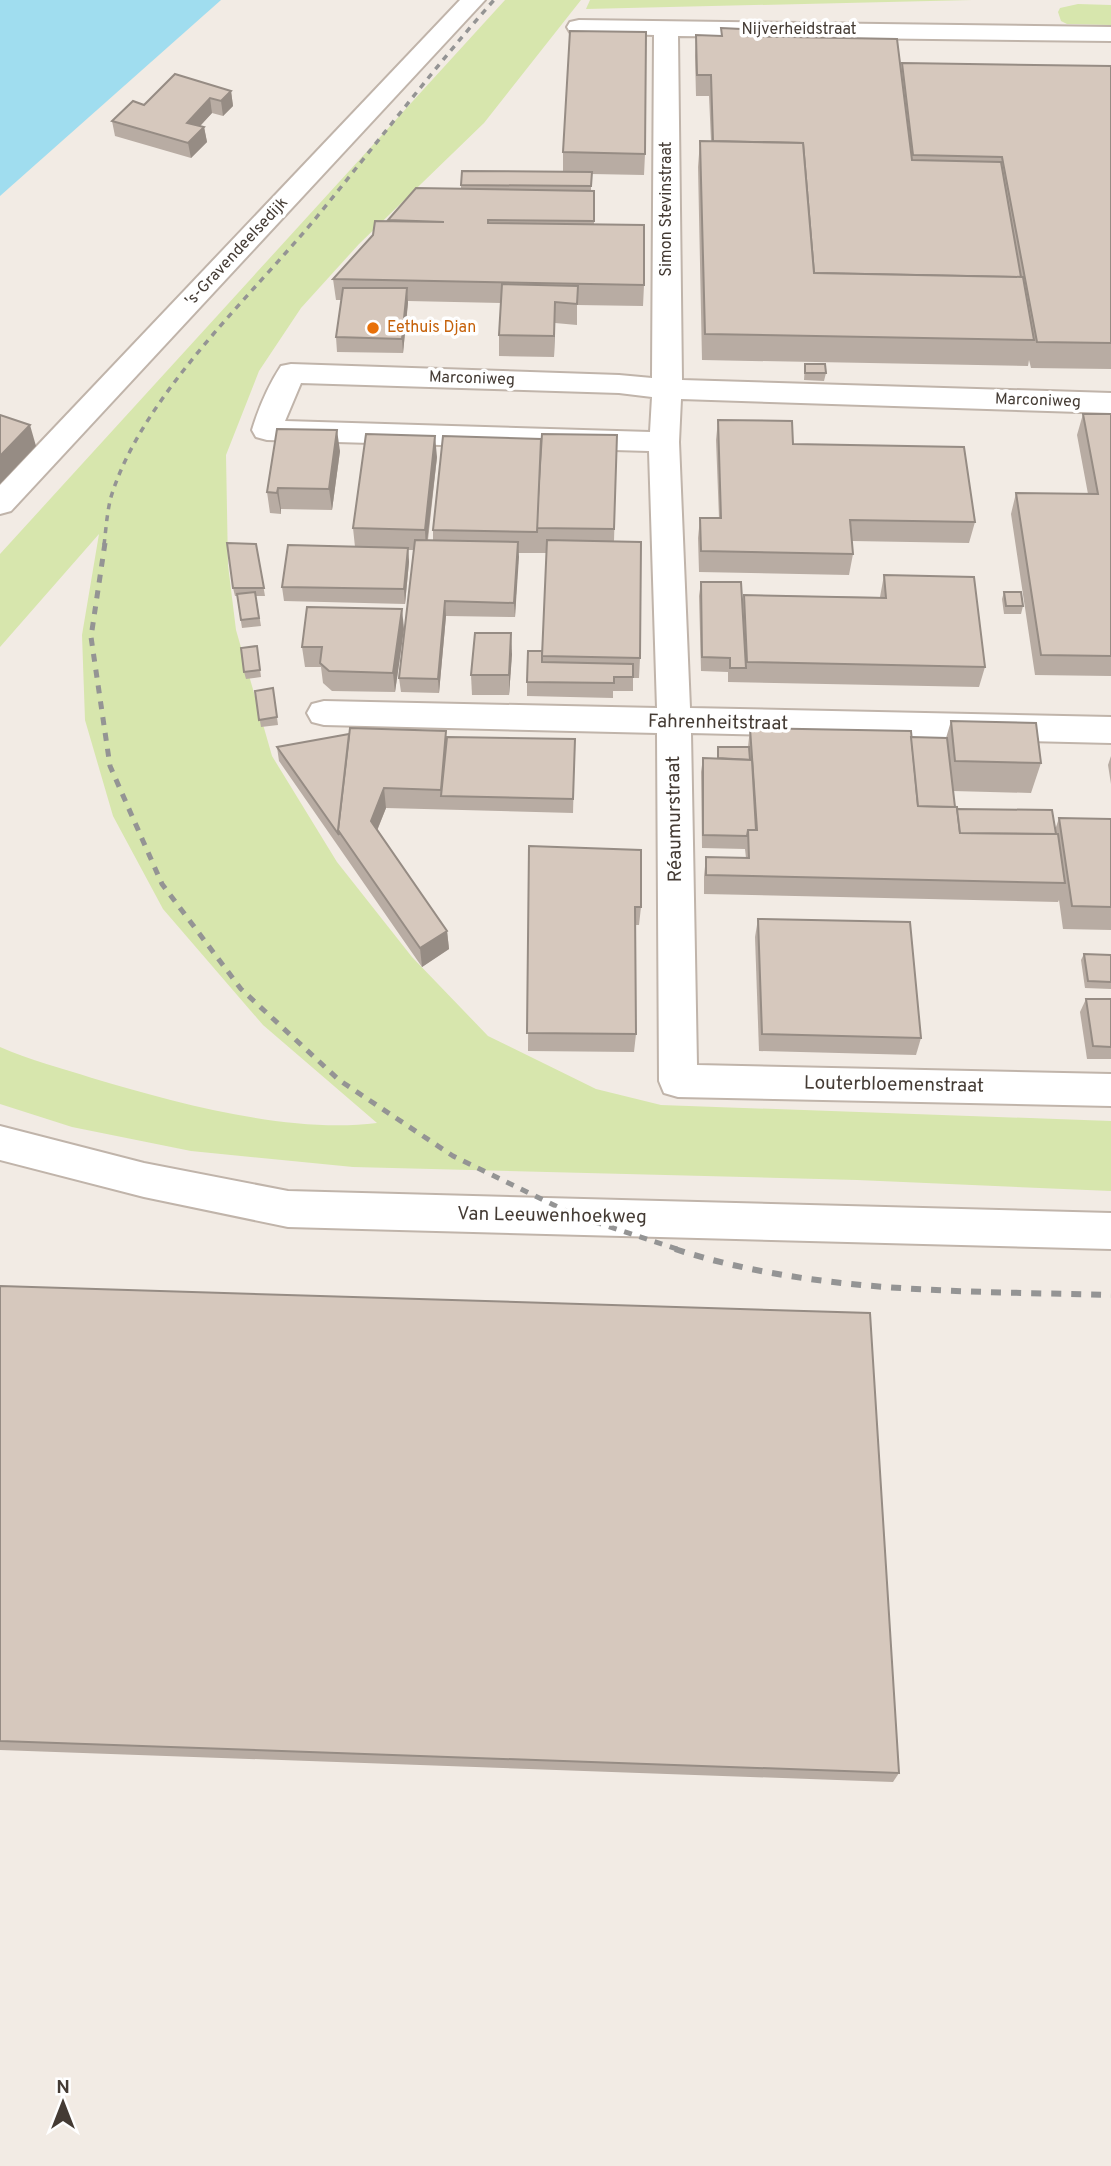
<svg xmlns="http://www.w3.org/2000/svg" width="1111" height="2166" viewBox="0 0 1111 2166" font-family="Overpass,sans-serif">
	<rect width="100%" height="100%" fill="#f2ebe4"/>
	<g fill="#d7e6ad">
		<path d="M 505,0 L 581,0 L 484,123 L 359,244 L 301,308 L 259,371 L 226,455 L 228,565 L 236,630 L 272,756 L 337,862 L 412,957 L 488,1036 L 596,1089 L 661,1105 L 1111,1121 L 1111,1191 L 857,1180 L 353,1167 L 191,1151 L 72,1127 L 0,1104 L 0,1047 C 30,1060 61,1068 92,1078 C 176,1103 289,1134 377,1123 L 263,1025 L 163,909 L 113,816 L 85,720 L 82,635 L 99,534 L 0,647 L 0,554 Z"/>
		<polygon points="590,0 972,0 586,9"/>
		<polygon points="1078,4 1111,5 1111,25 1067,24 1061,21 1058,12 1060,8"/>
	</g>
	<polygon fill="#a0ddef" points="0,0 221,0 0,196"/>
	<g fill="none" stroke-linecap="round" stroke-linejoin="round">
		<g stroke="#c0b4aa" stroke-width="4">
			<g id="minor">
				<polygon points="460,0 485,0 11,511 0,514 0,485"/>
				<path d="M 579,20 L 1111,27 L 1111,41 L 678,36 L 682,380 L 1111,393 L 1111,413 L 681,399 L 679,442 L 690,708 L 1111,717 L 1111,743 L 691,733 L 697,1065 L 1111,1074 L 1111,1106 L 678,1097 L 664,1093 L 659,1081 L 657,733 L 324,725 L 312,722 L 307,713 L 312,704 L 324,701 L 657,708 L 649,451 L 267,440 L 256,437 L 252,430 C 259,407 268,386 281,366 L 291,364 L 619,375 L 652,378 L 654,35 L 570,32 L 567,27 L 570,22 ZM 301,383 L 619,393 L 652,397 L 650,432 L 285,421 Z"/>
				<polygon points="0,1126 144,1163 288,1191 1111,1213 1111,1249 288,1227 144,1197 0,1160"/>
			</g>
		</g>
		<use href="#minor" fill="#fff" fill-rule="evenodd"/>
		<path stroke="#949494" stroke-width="3.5" stroke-dasharray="6 6" stroke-linecap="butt" d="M 104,545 C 106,529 107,512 111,497 C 142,395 253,295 320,213 C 378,142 433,69 494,0"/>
		<polyline stroke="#949494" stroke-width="5" stroke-dasharray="8 8" stroke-linecap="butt" points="105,543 91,637 110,766 162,884 241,989 339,1080 453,1156 574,1215 680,1250"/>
		<path stroke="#949494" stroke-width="6" stroke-dasharray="10 10" stroke-linecap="butt" d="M 675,1249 C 813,1294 967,1291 1111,1295"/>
	</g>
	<g fill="#b8aca3">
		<polygon points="721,28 741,36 901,69 902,63 1111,66 1111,369 1031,368 1029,360 1028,366 702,360 698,167 700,141 711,141 709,96 696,96 695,56 696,35 721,36"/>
		<polygon points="231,91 233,106 223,116 212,113 200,126 204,127 207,142 191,158 115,136 112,121 144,105"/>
		<polygon points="563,152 645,154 644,175 592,174 591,187 591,191 594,191 594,225 644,285 643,306 577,305 577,325 555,323 554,357 499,356 499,335 501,303 408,301 403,353 337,352 336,337 341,300 336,300 333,279 373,235 388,221 388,220 461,189 461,185 563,172"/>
		<polygon points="805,364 826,373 824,381 804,380"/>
		<polygon points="1083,414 1111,414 1111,676 1035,675 1011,514 1016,493 1088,494 1077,435"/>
		<polygon points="718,420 793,444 975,522 969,543 852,541 853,554 849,575 699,572 698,538 700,518 719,518 716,440"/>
		<polygon points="617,435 614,541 640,658 639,678 633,678 633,691 613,691 613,698 527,696 527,682 542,651 547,553 518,553 515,617 446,616 439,693 401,692 399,678 414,550 408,550 409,562 405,604 284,601 282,587 355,547 353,528 437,457 428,540 433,540 433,530 541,439"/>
		<polygon points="340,451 332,510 281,509 281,514 270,513 267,492"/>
		<polygon points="256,544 265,596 256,596 261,626 242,628 237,596 235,596 233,588"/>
		<polygon points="884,575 985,667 979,687 728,682 728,672 701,671 699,596 701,582 743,603 744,595 880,597"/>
		<polygon points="1004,592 1023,606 1021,614 1004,614 1002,599"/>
		<polygon points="404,629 395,692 332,691 323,683 321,667 305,667 302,647"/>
		<polygon points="257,646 261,677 246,679 244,672"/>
		<polygon points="512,654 509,695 472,695 471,675"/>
		<polygon points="273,688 278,725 261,727 255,691"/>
		<polygon points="951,721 1041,763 1031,793 953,791 955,807 957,809 1055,830 1059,818 1111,819 1111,930 1063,929 1059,900 1058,902 704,894 704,876 706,857 746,858 745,849 702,848 701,772 703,758 717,758 718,747 748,747 750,728 911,737 946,738"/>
		<polygon points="447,737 575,739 573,813 386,808 377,831 447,931 449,949 422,967 279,761 277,747"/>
		<polygon points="1111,756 1111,784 1108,765"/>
		<polygon points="529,846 641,907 639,925 635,925 636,1034 634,1052 528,1051"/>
		<polygon points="758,919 921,1038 916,1055 759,1051 755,937"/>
		<polygon points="1084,954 1111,955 1111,989 1085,988 1081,960"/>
		<polygon points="1086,999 1111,999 1111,1059 1087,1059 1080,1012"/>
		<polygon points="0,1286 899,1773 893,1782 0,1750"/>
	</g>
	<g fill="#968c84">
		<polygon points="231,91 233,106 223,116 221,101"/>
		<polygon points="210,98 212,113 189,138 187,123"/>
		<polygon points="204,127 207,142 191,158 188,143"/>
		<polygon points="407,288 408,303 403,353 402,339"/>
		<polygon points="555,302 555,323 554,357 554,336"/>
		<polygon points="30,425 36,446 0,484 0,456"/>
		<polygon points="337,430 340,451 332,510 329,489"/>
		<polygon points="435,436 437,457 426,551 425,530"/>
		<polygon points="278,488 281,509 281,514 277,493"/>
		<polygon points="518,542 519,557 515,617 514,603"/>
		<polygon points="408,548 409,562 405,604 404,589"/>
		<polygon points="445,601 446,616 439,693 438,679"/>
		<polygon points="402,609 404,629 395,692 393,673"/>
		<polygon points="511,633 512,654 509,695 509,675"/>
		<polygon points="384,788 386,808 373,840 371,821"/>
		<polygon points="447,931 449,949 422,967 420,948"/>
	</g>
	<g fill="#d6c8bd" stroke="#968c84" stroke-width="2">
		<polygon points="721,28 741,29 741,36 897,39 912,160 1001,162 1021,277 814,273 803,143 713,141 711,75 697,75 696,35 722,36"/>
		<polygon points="570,31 646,32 645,154 563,152"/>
		<polygon points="902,63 1111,66 1111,343 1037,342 1002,157 913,155"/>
		<polygon points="175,74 231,91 221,101 210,98 187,123 204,127 188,143 112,121 133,101 144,105"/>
		<polygon points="700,141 803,143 814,273 1023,277 1034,340 705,334"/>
		<polygon points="462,171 592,172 591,186 461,185"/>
		<polygon points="416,188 594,191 594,221 488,220 488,223 644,225 644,285 333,279 373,235 375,221 444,222 388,220"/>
		<polygon points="502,284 578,286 577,304 555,302 554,336 499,335"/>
		<polygon points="343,288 407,288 402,339 336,337"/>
		<polygon points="805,364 825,364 826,373 805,373"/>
		<polygon points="1083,414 1111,414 1111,656 1041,655 1016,493 1098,494"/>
		<polygon points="0,415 30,425 0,456"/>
		<polygon points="718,420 792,421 793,444 964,447 975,522 850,520 853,554 701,551 700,518 721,518"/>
		<polygon points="277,429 337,430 329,489 278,488 277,493 267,492"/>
		<polygon points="366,434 435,436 425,530 353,528"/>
		<polygon points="542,434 617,435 614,529 536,528"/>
		<polygon points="443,436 541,439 537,532 433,530"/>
		<polygon points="415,540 518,542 514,603 445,601 438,679 399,678"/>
		<polygon points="547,540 641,542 640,658 542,656"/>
		<polygon points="227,543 256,544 264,588 233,588"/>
		<polygon points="288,545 408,548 404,589 282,587"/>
		<polygon points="884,575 974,577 985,667 747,662 744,595 886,598"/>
		<polygon points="701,582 741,582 746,668 730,668 730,658 702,657"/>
		<polygon points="255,592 259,618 241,620 237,594"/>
		<polygon points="1004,592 1021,592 1023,606 1006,606"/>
		<polygon points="307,607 402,609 393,673 329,671 320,663 322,647 302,647"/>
		<polygon points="475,633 511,633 509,675 471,675"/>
		<polygon points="257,646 260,670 244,672 241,648"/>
		<polygon points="528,651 542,651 542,662 633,664 633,677 614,677 614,683 527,682"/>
		<polygon points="273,688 277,717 259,720 255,691"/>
		<polygon points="951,721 1036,723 1041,763 955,761"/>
		<polygon points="350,728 446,731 441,790 384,788 371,821 447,931 420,948 338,830"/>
		<polygon points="750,728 911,731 918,806 957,807 960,833 1058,834 1065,883 706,875 706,857 749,858 748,830 757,830"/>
		<polygon points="349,734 338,830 339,835 277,747"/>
		<polygon points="447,737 575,739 573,799 441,796"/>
		<polygon points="911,737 947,738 955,807 918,806"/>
		<polygon points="718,747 749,747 750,760 718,758"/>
		<polygon points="703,758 752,760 756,830 748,830 747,836 703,835"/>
		<polygon points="957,809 1052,810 1056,834 960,833"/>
		<polygon points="1059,818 1111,819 1111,907 1072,906"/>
		<polygon points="529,846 641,850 641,907 635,907 636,1034 527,1033"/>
		<polygon points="758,919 910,922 921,1038 762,1034"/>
		<polygon points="1084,954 1111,955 1111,982 1088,981"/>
		<polygon points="1086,999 1111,999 1111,1047 1093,1046"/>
		<polygon points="0,1286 870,1313 899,1773 0,1741"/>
	</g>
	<circle fill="#e8710a" stroke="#fff" stroke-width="2.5" cx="373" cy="328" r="7"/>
	<g text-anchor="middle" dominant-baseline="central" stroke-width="7" stroke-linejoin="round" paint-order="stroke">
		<g font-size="16" fill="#443b34" stroke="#fff">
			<text x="799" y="30">Nijverheidstraat</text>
			<text transform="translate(667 209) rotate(-90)">Simon Stevinstraat</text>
			<text transform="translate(237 252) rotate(-47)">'s-Gravendeelsedijk</text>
			<text transform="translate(472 379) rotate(2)">Marconiweg</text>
			<text transform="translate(1038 401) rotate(2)">Marconiweg</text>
		</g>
		<g font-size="16" fill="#c56008" stroke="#fff" text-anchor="start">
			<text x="387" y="328">Eethuis Djan</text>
		</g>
		<g font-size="19" fill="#443b34" stroke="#fff">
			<text transform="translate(718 723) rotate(1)">Fahrenheitstraat</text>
			<text transform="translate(675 819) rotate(-91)">Réaumurstraat</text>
			<text transform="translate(894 1085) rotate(1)">Louterbloemenstraat</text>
			<text transform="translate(552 1216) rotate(1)">Van Leeuwenhoekweg</text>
		</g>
	</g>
	<g transform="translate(63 2103)" stroke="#ffffff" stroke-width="5" paint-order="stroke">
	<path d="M0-5L12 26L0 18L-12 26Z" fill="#443b34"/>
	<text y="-10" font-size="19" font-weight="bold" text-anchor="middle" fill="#443b34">N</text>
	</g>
</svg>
